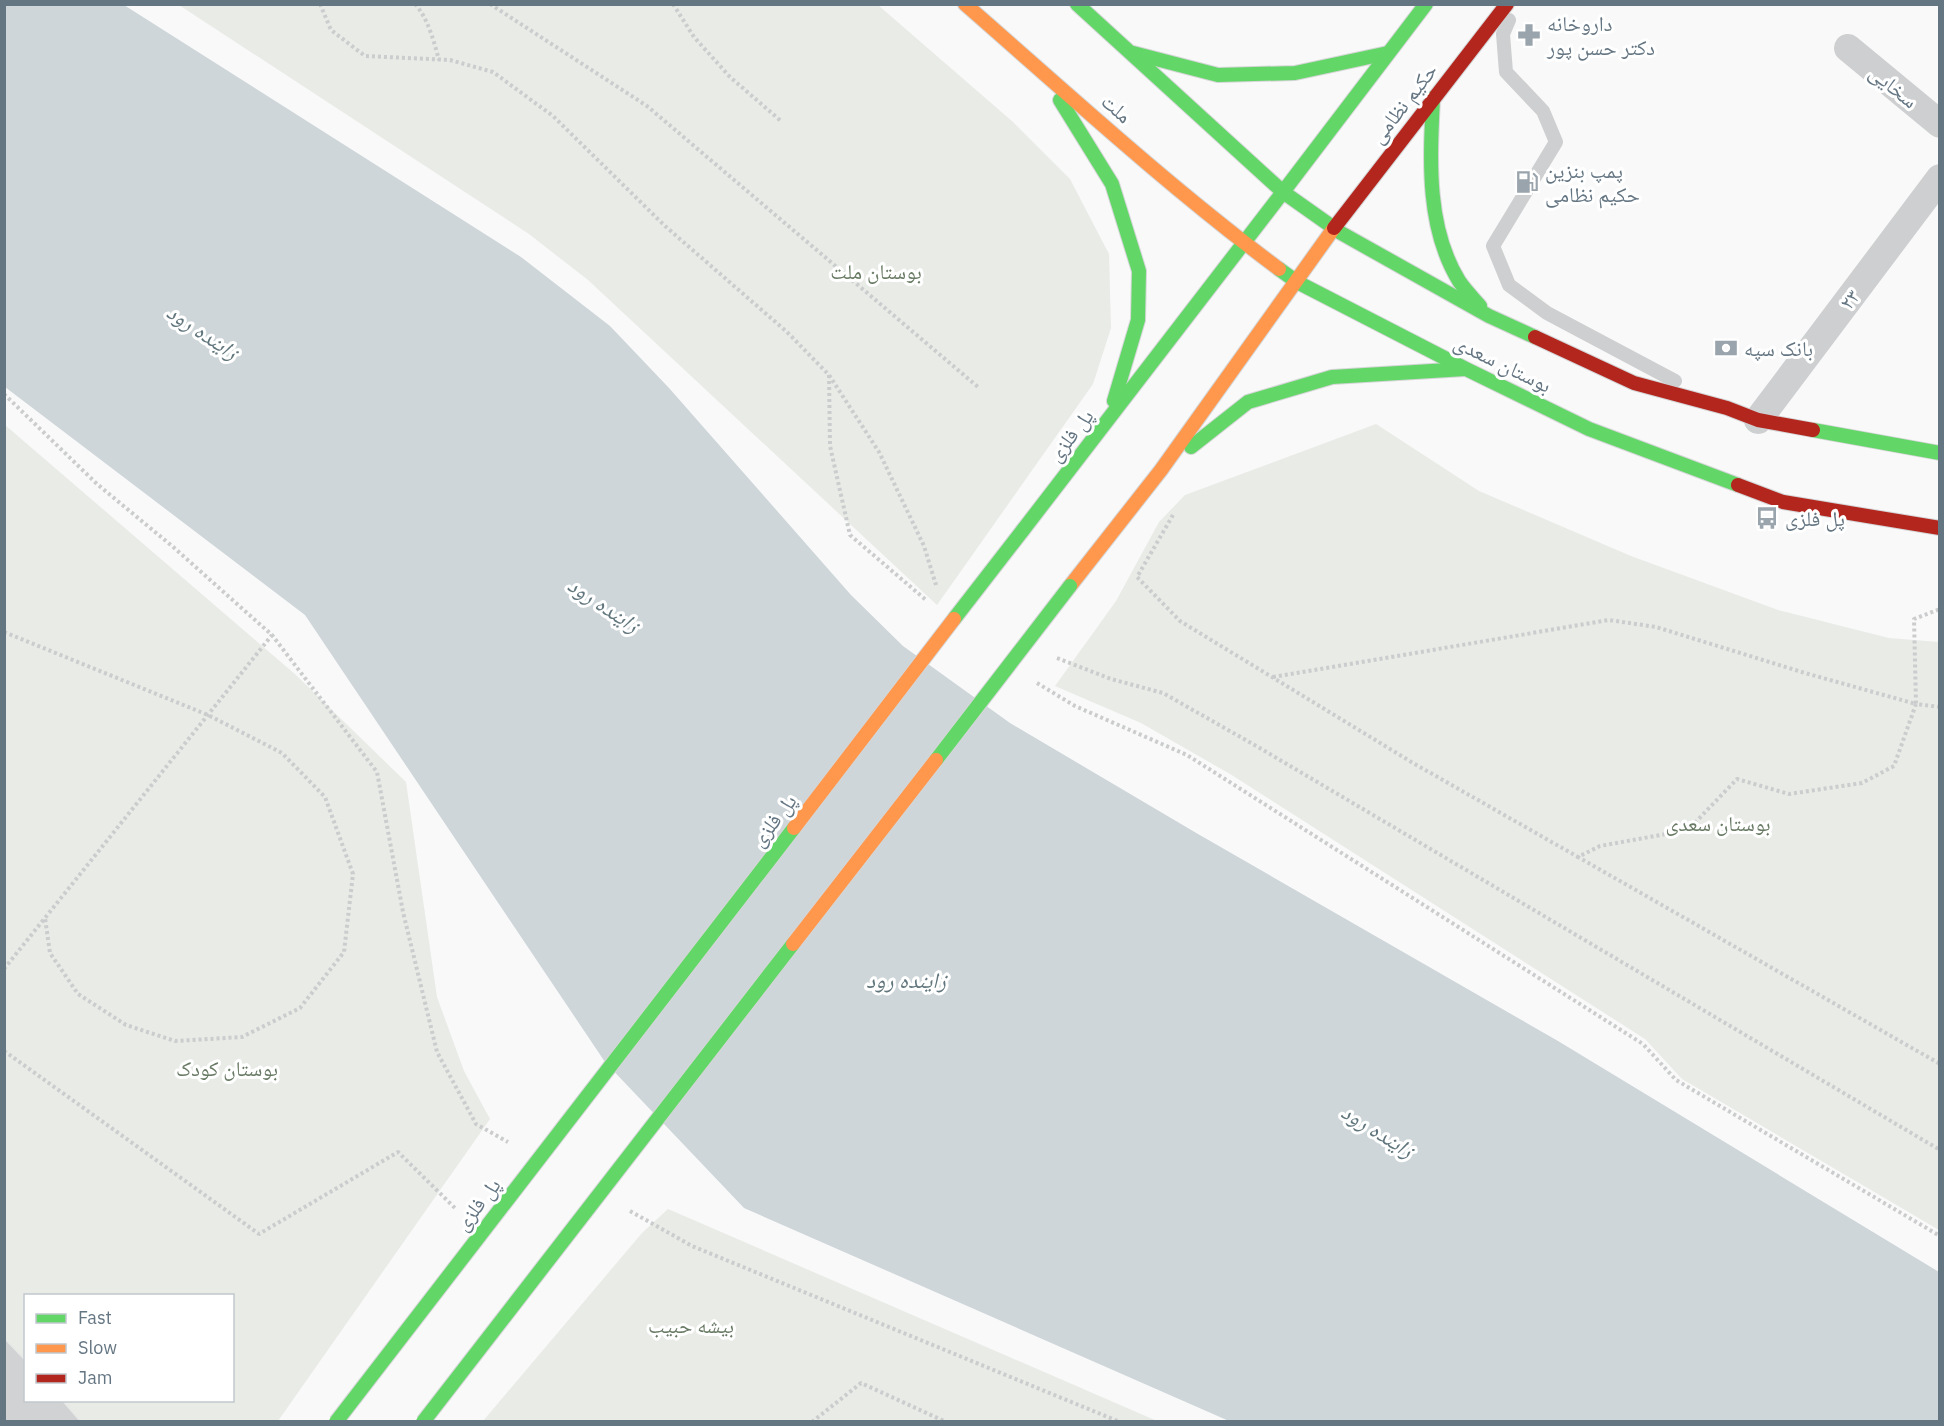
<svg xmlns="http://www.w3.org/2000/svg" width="1944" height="1426" viewBox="0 0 1944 1426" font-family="'IBM Plex Sans','Noto Naskh Arabic',sans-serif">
	<rect width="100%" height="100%" fill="#f9f9f9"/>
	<g fill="#e8ebe6" fill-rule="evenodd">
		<polygon points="179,5 878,5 1013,122 1070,179 1109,254 1111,328 1093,384 937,605 588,280 529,234"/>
		<polygon points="1376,424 1479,491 1631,556 1778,610 1889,638 1939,642 1939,1230 1682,1079 1645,1039 1230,774 1141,723 1055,686 1116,601 1159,522 1185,495"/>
		<path d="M 5,425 L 296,675 L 406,782 L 437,997 L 464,1071 L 490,1119 L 278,1421 L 5,1421 ZM 26,1296 L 232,1296 L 232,1400 L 26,1400 Z"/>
		<polygon points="668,1209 1157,1421 483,1421 642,1233"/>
	</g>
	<polygon fill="#ced6d9" points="4,5 124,5 521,257 610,326 669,388 851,595 903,646 1010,723 1198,834 1558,1041 1939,1272 1939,1421 1229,1421 744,1208 605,1062 305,615 5,387"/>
	<polygon fill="#d0d2d3" stroke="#e8e8e8" stroke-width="1.5" points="4,1338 26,1361 26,1400 62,1400 81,1422 4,1422"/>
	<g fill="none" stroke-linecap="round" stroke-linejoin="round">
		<g stroke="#d5d6d7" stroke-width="16">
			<g id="fast">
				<polyline points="1077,4 1283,192 1341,233 1489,316 1535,337"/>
				<polyline points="1133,53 1218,75 1295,73 1388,53"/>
				<path d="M 1433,98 C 1430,160 1426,227 1459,281 C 1465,290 1473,298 1480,306"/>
				<polyline points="1060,100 1112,184 1139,271 1138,320 1114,401"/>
				<polyline points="1283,192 1426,4"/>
				<polyline points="1279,269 1297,282 1466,369 1589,429 1738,485"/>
				<polyline points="1813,430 1940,453"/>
				<polyline points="1191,447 1248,402 1332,377 1465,369"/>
				<polyline points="1023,530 1283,192"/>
			</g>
		</g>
		<g stroke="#d5d6d7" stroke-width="16">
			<g id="slow">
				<path d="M 965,4 C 1068,94 1169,187 1279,269"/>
				<polyline points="1070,586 1161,470 1334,228"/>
			</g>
		</g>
		<g stroke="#d5d6d7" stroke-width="16">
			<g id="jam">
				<polyline points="1334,228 1507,4"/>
				<polyline points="1535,337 1634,383 1727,408 1758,420 1813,430"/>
				<polyline points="1738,485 1783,502 1940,528"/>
			</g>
		</g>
		<g stroke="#cbcccd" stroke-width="4" stroke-dasharray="3 3" stroke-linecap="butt">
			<polyline points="320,4 331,30 365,56 450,60 493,72 553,116 665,226 787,332 829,375 879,452 924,546 936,585"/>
			<path d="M 415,4 C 428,18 434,42 439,60"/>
			<polyline points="490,4 647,106 978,387"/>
			<polyline points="673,4 694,37 730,77 781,121"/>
			<polyline points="829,375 830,446 850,535 926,600"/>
			<polyline points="4,394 97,484 172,546 272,635 377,772 403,912 437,1052 476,1124 508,1142"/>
			<polyline points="1173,515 1137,577 1180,621 1413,763 1578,857"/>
			<polyline points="4,632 208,715 282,753 325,797 353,874 344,952 300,1008 242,1037 175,1041 126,1025 78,994 50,953 45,918"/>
			<polyline points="1057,658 1111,679 1163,693 1258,747 1940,1150"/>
			<polyline points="1273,677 1609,620 1656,627 1805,673 1916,704 1914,619 1940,609"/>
			<polyline points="1037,683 1075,706 1187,755 1643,1044 1676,1080 1940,1236"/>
			<polyline points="1940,707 1916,704 1894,766 1862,783 1789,794 1737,779 1688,830 1600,846 1578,857 1940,1064"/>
			<polyline points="4,969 272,635"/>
			<polyline points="4,1051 259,1234 398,1152 457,1210"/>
			<polyline points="630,1211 692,1246 1120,1422"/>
			<polyline points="812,1422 861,1383 946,1422"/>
		</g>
		<polyline stroke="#cecfd0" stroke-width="14" points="1509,20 1503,34 1506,72 1543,111 1556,142 1493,246 1509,285 1547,313 1675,381"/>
		<g stroke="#cecfd0" stroke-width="28">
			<polyline points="1848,48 1940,124"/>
			<polyline points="1758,420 1940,178"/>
		</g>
		<use href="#fast" stroke="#63d668" stroke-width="14"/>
		<use href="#slow" stroke="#ff974d" stroke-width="14"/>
		<use href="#jam" stroke="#b3261e" stroke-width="14"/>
		<g stroke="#d5d6d7" stroke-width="16" stroke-linecap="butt">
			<g id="fast-bridge">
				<polyline points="954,619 1023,530"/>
				<polyline points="936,760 1070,586"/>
				<polyline points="336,1422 794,828"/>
				<polyline points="423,1422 793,944"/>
			</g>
		</g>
		<g stroke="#d5d6d7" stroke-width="16" stroke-linecap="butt">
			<g id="slow-bridge">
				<polyline points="794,828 954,619"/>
				<polyline points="793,944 936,760"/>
			</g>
		</g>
		<use href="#fast-bridge" stroke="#63d668" stroke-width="14"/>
		<use href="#slow-bridge" stroke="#ff974d" stroke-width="14"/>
	</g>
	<defs>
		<g id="pharmacy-bare" transform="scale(1.8)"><path d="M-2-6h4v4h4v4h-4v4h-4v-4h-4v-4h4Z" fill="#99a4ac" stroke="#fff" stroke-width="2.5" paint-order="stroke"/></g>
		<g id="fuel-bare" transform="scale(1.8)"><path d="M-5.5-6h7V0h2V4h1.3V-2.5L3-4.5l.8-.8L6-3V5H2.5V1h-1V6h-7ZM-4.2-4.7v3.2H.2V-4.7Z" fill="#99a4ac" stroke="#fff" stroke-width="2.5" paint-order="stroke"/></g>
		<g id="bank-bare" transform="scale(1.8)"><path d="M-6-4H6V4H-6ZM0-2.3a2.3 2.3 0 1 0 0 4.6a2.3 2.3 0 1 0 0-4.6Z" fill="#99a4ac" stroke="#fff" stroke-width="2.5" paint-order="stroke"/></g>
		<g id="bus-bare" transform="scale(1.8)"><path d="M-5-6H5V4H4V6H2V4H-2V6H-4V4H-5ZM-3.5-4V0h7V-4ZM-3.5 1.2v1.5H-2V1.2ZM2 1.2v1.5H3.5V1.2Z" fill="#99a4ac" stroke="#fff" stroke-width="2.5" paint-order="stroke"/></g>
	</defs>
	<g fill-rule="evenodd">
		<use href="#pharmacy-bare" x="1529" y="35"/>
		<use href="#fuel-bare" x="1527" y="182"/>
		<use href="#bank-bare" x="1726" y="348"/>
		<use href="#bus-bare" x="1767" y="518"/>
	</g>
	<g text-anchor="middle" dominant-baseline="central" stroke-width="6" stroke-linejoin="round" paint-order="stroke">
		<g font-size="21" fill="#657683" stroke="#fff" text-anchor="start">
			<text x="1547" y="23">داروخانه<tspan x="1547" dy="24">دکتر حسن پور</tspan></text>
			<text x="1545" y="170">پمپ بنزین<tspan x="1545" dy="24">حکیم نظامی</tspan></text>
			<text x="1744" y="348">بانک سپه</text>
			<text x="1785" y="518">پل فلزی</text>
		</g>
		<g font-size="21" fill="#657683" stroke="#fff">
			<text transform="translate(1894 86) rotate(39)">سخایی</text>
			<text transform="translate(1403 103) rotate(-52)">حکیم نظامی</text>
			<text transform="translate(1117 108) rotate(41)">ملت</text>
			<text transform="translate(1849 299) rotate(-53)">۲۳</text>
			<text transform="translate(1503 363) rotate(26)">بوستان سعدی</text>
			<text transform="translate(1070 435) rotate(-52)">پل فلزی</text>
			<text transform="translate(773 820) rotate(-52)">پل فلزی</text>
			<text transform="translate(477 1204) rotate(-52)">پل فلزی</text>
		</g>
		<g font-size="21" fill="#687a64" stroke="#fff">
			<text x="876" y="271">بوستان ملت</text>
			<text x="1718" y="823">بوستان سعدی</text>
			<text x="227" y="1068">بوستان کودک</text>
			<text x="691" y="1325">بیشه حبیب</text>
		</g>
		<g font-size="22" font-style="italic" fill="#60757c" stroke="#fff">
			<text transform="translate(203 331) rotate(34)">زاینده رود</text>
			<text transform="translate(604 604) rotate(34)">زاینده رود</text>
			<text x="906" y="979">زاینده رود</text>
			<text transform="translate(1378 1130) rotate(32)">زاینده رود</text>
		</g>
	</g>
	<rect width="1944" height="1426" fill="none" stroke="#657683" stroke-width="12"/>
	<rect x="24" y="1294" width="210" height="108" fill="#ffffff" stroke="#c1c8cd" stroke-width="1.5"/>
	<rect x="36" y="1314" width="30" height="9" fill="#63d668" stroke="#c1c8cd" stroke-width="1.5"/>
	<text x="78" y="1324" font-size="18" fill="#657683">Fast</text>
	<rect x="36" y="1344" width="30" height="9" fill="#ff974d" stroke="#c1c8cd" stroke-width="1.5"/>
	<text x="78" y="1354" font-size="18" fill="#657683">Slow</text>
	<rect x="36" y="1374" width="30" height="9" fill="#b3261e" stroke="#c1c8cd" stroke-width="1.5"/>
	<text x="78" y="1384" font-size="18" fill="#657683">Jam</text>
</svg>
